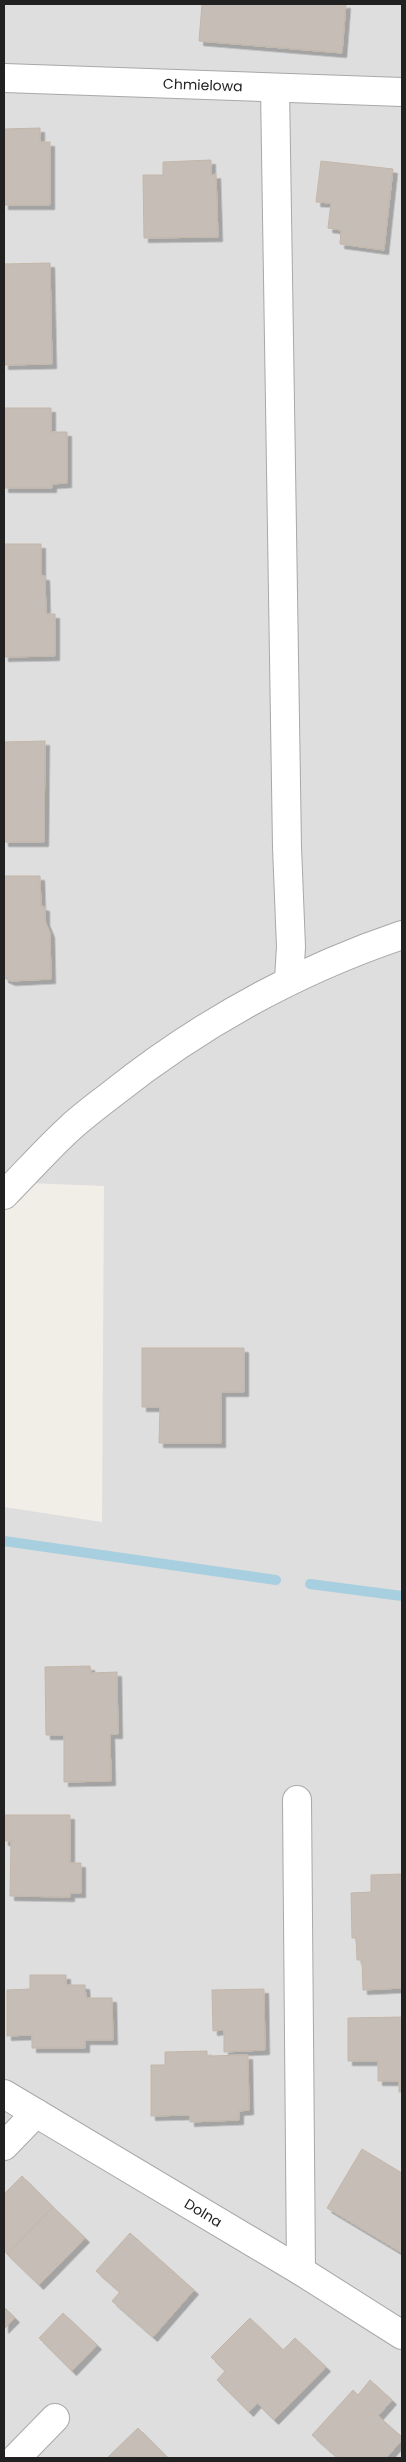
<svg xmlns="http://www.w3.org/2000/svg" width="406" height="2462" viewBox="0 0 406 2462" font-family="Poppins,sans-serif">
	<defs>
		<filter id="shadow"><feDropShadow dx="4.5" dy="4.5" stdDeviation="0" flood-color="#0004"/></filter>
	</defs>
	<rect width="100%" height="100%" fill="#f1eee7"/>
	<polygon fill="#dfdede" points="4,4 402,4 402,2458 4,2458 4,1507 102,1522 104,1186 4,1182"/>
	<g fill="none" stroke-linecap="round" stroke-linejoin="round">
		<g stroke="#a7cfdf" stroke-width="10">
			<polyline points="4,1541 276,1580"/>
			<polyline points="310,1584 402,1596"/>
		</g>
	</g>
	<g fill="#c6beb6" stroke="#c3b6a9" filter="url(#shadow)">
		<polygon points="202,4 346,4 342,53 199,41"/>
		<polygon points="40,128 40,142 50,142 50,205 4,205 4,129"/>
		<polygon points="211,160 211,175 216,174 218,237 144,238 143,175 163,175 163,162"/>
		<polygon points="321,161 393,169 384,250 340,244 341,230 328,228 331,203 316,202"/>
		<polygon points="50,263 52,364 4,365 4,264"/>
		<polygon points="4,408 51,408 51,432 67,432 67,483 52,484 52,488 4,488"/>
		<polygon points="4,544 41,544 41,576 45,576 46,614 55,614 55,656 4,657"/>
		<polygon points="45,741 44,842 4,842 4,742"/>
		<polygon points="4,876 40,876 41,906 45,907 45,921 50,933 51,979 11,981 4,978"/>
		<polygon points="142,1348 244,1348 244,1392 221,1392 221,1443 159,1443 160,1407 142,1407"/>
		<polygon points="90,1666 91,1673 117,1672 118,1734 110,1734 111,1781 64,1782 64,1735 46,1735 45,1667"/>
		<polygon points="4,1815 70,1815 70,1863 81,1863 81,1893 70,1893 70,1897 10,1896 11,1841 4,1841"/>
		<polygon points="402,1874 402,1988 363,1990 362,1960 357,1960 356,1938 352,1938 351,1893 371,1892 371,1875"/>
		<polygon points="30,1975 66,1975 66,1985 85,1985 86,1998 112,1998 113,2040 85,2040 85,2048 32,2048 32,2035 7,2036 7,1990 30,1989"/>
		<polygon points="264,1989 265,2050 224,2052 224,2030 213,2031 212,1990"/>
		<polygon points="402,2017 402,2092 399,2092 399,2081 378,2081 378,2061 348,2061 348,2018"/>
		<polygon points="207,2051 207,2056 248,2055 249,2110 239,2111 239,2120 190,2122 190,2115 151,2116 151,2065 165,2065 165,2052"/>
		<polygon points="362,2149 402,2173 402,2253 327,2208"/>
		<polygon points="22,2176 53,2207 7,2254 4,2250 4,2194"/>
		<polygon points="53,2207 85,2238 39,2285 7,2254"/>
		<polygon points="130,2233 194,2290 153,2337 112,2301 120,2292 96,2271"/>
		<polygon points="4,2307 15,2318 4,2329"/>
		<polygon points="63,2313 97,2345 72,2371 39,2338"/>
		<polygon points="250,2318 283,2350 295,2338 326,2367 274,2420 257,2403 249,2412 217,2380 225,2371 211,2357"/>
		<polygon points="370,2380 392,2400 378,2416 402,2437 402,2440 386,2458 338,2458 312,2435 353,2390 358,2395"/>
		<polygon points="138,2428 168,2458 108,2457"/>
	</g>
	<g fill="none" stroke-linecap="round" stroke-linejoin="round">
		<g stroke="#a8a8a8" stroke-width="30">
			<g id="minor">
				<path id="s1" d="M 4,78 L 402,92"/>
				<polyline points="275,88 287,847 291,947 289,979"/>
				<path d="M 4,1195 C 26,1173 47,1149 70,1128 C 83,1116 98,1105 112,1094 C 200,1024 295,971 402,935"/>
				<polyline points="297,1800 301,2271"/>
				<path id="s2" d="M 4,2094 L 301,2271 L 402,2335"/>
				<polyline points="4,2146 36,2113"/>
				<polyline points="16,2458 55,2418"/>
			</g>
		</g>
		<use href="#minor" stroke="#fff" stroke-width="28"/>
	</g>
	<g text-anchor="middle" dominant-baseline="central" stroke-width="4" stroke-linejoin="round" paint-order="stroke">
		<g font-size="14" fill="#212121" stroke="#fff">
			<text stroke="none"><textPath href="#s1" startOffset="199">Chmielowa</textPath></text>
			<text stroke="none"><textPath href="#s2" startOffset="232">Dolna</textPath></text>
		</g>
	</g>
	<rect width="406" height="2462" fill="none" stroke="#212121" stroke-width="10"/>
</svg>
